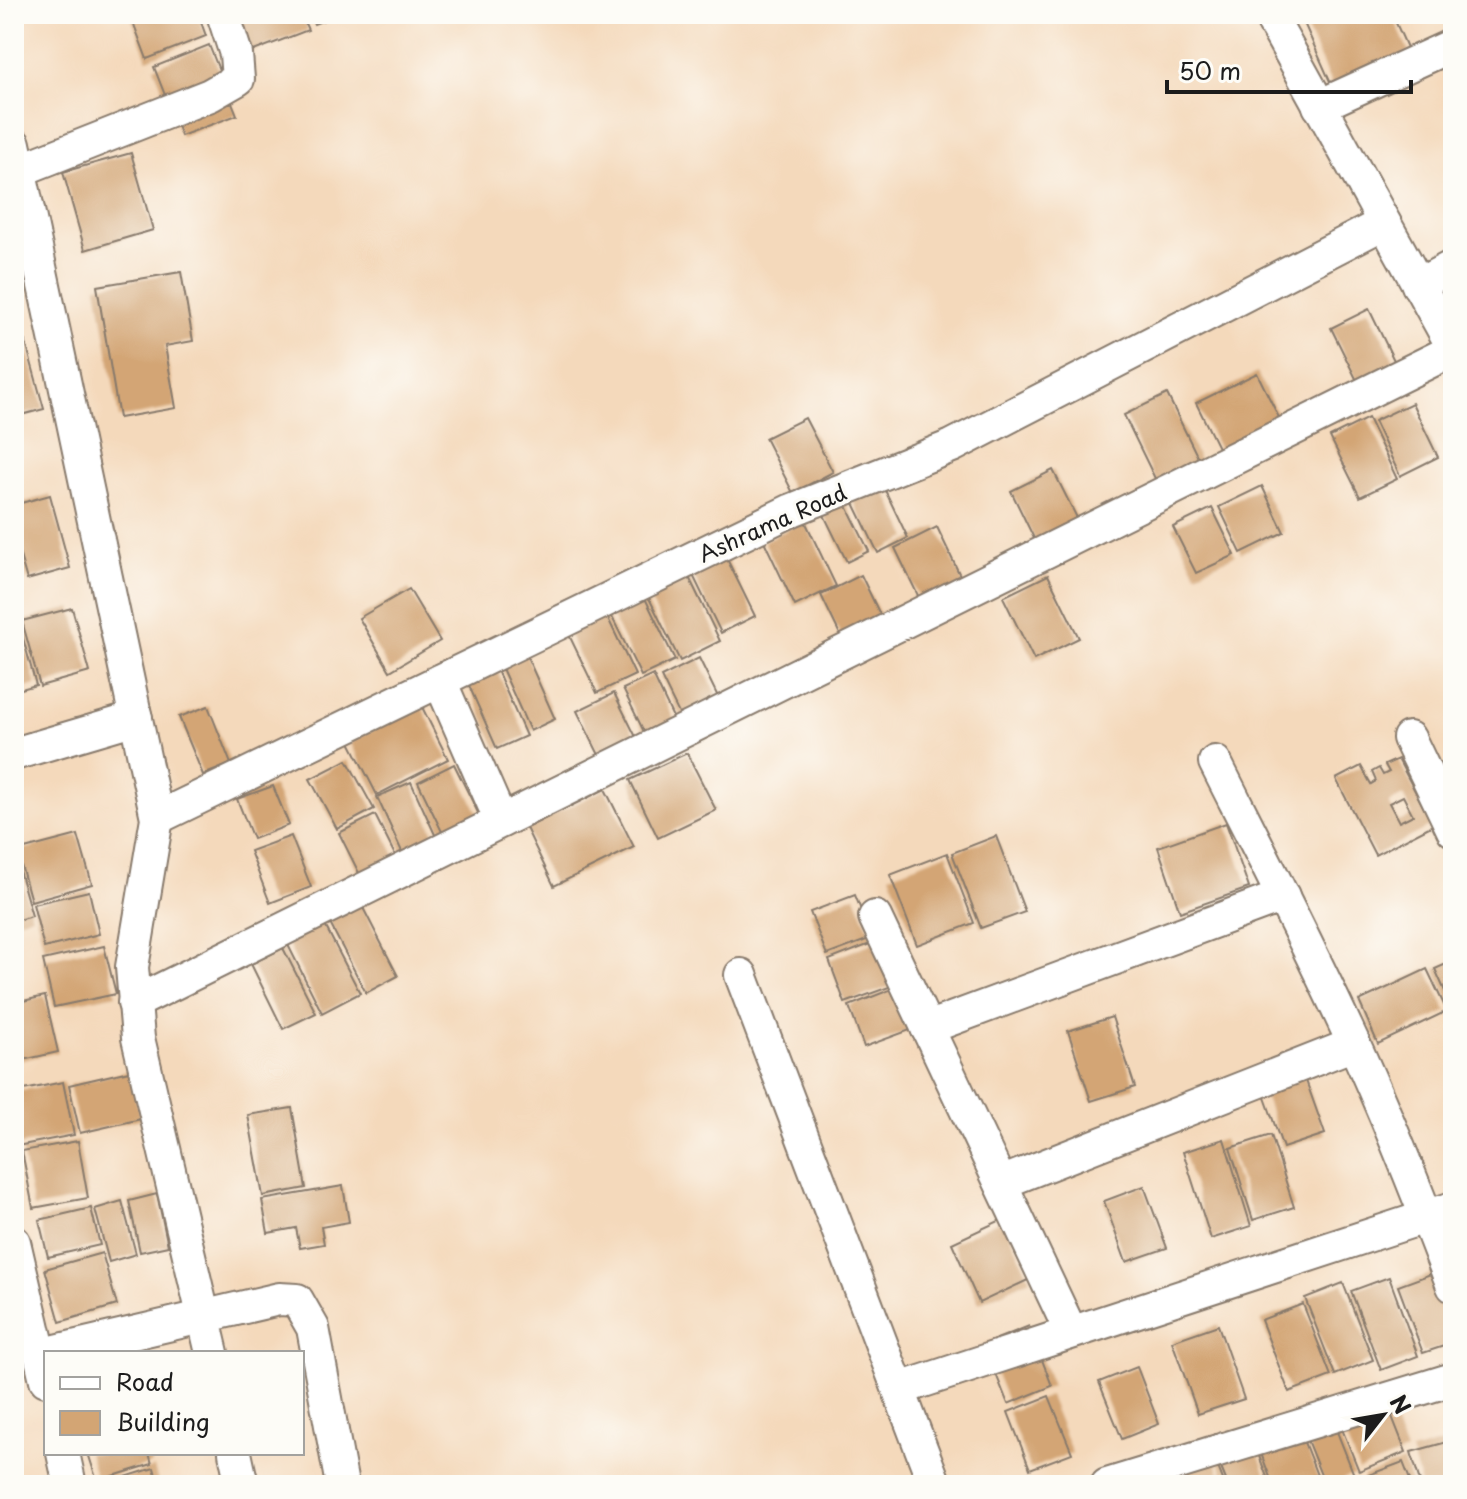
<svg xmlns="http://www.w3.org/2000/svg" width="1467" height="1499" viewBox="0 0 1467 1499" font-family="'Playpen Sans',sans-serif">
	<rect width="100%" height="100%" fill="#fdfcf7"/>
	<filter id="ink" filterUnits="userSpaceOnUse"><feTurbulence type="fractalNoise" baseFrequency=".0125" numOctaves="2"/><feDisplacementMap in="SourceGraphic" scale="16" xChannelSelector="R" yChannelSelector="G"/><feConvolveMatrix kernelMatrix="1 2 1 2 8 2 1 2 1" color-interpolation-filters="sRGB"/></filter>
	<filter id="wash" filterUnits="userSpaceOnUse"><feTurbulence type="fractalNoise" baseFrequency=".006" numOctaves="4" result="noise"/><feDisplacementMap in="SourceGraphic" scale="32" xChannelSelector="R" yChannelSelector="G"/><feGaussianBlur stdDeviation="1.8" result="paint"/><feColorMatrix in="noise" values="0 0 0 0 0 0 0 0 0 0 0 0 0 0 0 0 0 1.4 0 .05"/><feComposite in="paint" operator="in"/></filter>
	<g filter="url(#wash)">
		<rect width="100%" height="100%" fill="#f4d9bb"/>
		<g id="blocks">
			<g fill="#d3a574" fill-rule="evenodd">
				<polygon points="130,14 198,14 206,36 147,59"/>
				<polygon points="231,14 301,14 308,30 246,54"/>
				<polygon points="309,14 340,14 314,24"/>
				<polygon points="1300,14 1392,14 1409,52 1332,86"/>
				<polygon points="209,45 237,115 181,136 154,67"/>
				<polygon points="131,153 153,230 85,250 63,172"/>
				<polygon points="181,272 193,341 165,346 176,408 119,418 97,286"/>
				<polygon points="1369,309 1404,381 1366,399 1331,328"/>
				<polygon points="24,336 44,409 14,417 14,339"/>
				<polygon points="1257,373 1288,436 1227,466 1196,403"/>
				<polygon points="1167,394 1207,476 1164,497 1124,415"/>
				<polygon points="1412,403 1438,457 1400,476 1374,421"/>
				<polygon points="805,418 833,472 793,493 765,438"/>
				<polygon points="1368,418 1397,479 1360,497 1330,437"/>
				<polygon points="1053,470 1087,538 1044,559 1011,491"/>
				<polygon points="883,486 908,538 878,553 853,501"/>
				<polygon points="1262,486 1284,532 1241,553 1219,507"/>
				<polygon points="50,495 70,568 27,580 14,535 14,505"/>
				<polygon points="843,498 869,551 847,562 821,509"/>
				<polygon points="1212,508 1235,555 1196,573 1173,527"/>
				<polygon points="805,521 836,586 795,606 764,541"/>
				<polygon points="937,527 966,588 924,608 895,548"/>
				<polygon points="723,551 755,616 721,633 689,567"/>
				<polygon points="685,569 720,641 680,661 644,588"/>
				<polygon points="861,575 886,627 846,647 821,595"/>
				<polygon points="1048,575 1079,638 1034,660 1003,597"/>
				<polygon points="409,589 440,641 390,671 359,618"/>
				<polygon points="643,594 675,660 641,676 609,611"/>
				<polygon points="72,608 90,672 40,686 22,621"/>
				<polygon points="606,614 635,675 597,693 568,633"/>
				<polygon points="18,620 36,685 14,691 14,621"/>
				<polygon points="525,652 555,719 530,731 500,664"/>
				<polygon points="699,658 722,705 684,724 661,677"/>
				<polygon points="496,668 526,736 497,749 467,681"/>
				<polygon points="653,675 678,728 649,742 623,689"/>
				<polygon points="614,693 641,747 604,765 577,711"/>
				<polygon points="421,705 448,759 377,795 350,742"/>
				<polygon points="208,706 231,764 203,775 179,717"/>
				<polygon points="687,753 716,810 658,838 630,780"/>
				<path d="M 1398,759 L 1433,825 L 1375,855 L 1336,779 L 1361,766 L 1371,784 L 1376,781 L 1372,772 L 1379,768 L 1383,775 L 1389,772 L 1385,765 ZM 1403,796 L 1413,815 L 1399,822 L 1389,803 Z"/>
				<polygon points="347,760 374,809 337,829 310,779"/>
				<polygon points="454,764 482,821 445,838 418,782"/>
				<polygon points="411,782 437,839 403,854 377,797"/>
				<polygon points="273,786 289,825 253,839 237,799"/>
				<polygon points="605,789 634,847 554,886 526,828"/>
				<polygon points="375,815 399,863 363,881 339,833"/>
				<polygon points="1226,823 1249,888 1180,912 1158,847"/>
				<polygon points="78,835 92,884 31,901 17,851"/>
				<polygon points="291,836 311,887 270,903 250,851"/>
				<polygon points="996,836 1025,912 981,928 952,853"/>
				<polygon points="947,853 974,923 917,945 890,875"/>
				<polygon points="18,867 32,916 14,921 14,869"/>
				<polygon points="89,891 99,934 44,948 33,904"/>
				<polygon points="855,895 872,938 827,955 810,912"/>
				<polygon points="359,900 398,976 366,993 326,916"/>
				<polygon points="316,908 360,993 322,1013 279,927"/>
				<polygon points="875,942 892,986 845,1003 829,960"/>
				<polygon points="104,946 116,994 54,1007 43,960"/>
				<polygon points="283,948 316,1013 283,1029 251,964"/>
				<polygon points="1453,961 1453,1009 1435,969"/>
				<polygon points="1427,969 1447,1011 1378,1044 1359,1001"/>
				<polygon points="897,987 913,1029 864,1047 849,1006"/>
				<polygon points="45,996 58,1052 14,1062 14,1003"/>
				<polygon points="1112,1017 1135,1087 1091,1101 1068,1031"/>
				<polygon points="129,1071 141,1119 80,1133 69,1085"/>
				<polygon points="1304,1075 1325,1134 1283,1148 1262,1089"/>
				<polygon points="63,1082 74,1135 17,1146 14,1130 14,1092"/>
				<polygon points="292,1108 306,1188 263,1196 248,1115"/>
				<polygon points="1271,1135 1294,1207 1253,1220 1230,1148"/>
				<polygon points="1224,1139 1251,1226 1211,1239 1183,1152"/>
				<polygon points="78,1141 88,1198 33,1208 22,1151"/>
				<polygon points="343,1186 349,1222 321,1227 324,1244 300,1248 296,1228 268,1233 262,1200"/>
				<polygon points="1144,1186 1167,1248 1126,1262 1104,1201"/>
				<polygon points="157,1194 168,1246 140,1252 129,1201"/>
				<polygon points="122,1201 136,1254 109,1262 95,1209"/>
				<polygon points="91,1208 100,1245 48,1257 39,1220"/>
				<polygon points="1003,1219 1030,1279 979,1303 952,1243"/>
				<polygon points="102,1253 117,1305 60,1322 45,1269"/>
				<polygon points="1447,1268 1453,1283 1453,1343 1423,1353 1398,1286"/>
				<polygon points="1389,1277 1418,1356 1381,1370 1351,1291"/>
				<polygon points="1343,1283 1373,1360 1335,1375 1305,1298"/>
				<polygon points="1303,1304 1331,1376 1289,1392 1261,1320"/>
				<polygon points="1218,1325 1244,1399 1198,1414 1172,1341"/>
				<polygon points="1029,1326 1052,1386 1008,1404 984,1344"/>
				<polygon points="1137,1367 1159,1424 1122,1439 1099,1382"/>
				<polygon points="1382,1391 1406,1452 1359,1471 1334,1409"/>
				<polygon points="1049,1396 1072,1453 1030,1469 1008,1412"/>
				<polygon points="1330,1414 1354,1475 1325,1485 1301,1425"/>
				<polygon points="1300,1432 1320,1483 1314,1485 1273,1485 1259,1448"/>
				<polygon points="1447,1442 1453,1463 1453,1485 1421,1485 1411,1452"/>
				<polygon points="1254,1443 1270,1485 1228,1485 1217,1458"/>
				<polygon points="1212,1452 1225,1485 1175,1485 1169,1469"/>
				<polygon points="88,1453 149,1453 152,1464 97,1481"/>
				<polygon points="1403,1462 1412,1485 1366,1485 1363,1477"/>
				<polygon points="154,1468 159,1485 107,1485 106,1483"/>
			</g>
		</g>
	</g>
	<g filter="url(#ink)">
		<use href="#blocks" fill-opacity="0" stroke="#887a6c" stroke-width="2"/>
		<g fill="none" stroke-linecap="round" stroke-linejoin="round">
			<g stroke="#887a6c" stroke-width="36">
				<g id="minor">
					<polyline points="1269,14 1453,347"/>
					<polyline points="1319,106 1453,45"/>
					<polyline points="14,144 157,818 132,967 138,1038 212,1353"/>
					<polyline points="20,170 210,95 238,79 236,54 223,14"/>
					<polyline points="1418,285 1453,266"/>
					<polyline points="440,681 501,821"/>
					<polyline points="1409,738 1453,830"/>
					<polyline points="14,754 136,718"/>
					<path d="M 1215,762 C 1262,855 1310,948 1353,1042 C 1390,1122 1422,1204 1453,1286"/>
					<polyline points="157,818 792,510 952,446 1384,223"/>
					<polyline points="875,917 1071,1332"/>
					<polyline points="741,975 935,1485"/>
					<polyline points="134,1003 1453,350"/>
					<polyline points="927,1028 1283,896"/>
					<polyline points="1001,1183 1354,1044"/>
					<polyline points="14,1242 46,1380"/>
					<polyline points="47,1353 279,1299 297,1300 313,1328 342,1485"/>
					<polyline points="899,1389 1453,1208"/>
					<polyline points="63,1453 70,1485"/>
					<polyline points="235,1453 242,1485"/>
					<polyline points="1107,1485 1453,1379"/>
				</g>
			</g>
			<use href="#minor" stroke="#fff" stroke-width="32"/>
		</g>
	</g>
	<g text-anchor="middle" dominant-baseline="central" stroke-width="7" stroke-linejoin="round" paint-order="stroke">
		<g font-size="22" fill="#1c1c1c" stroke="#fdfcf7">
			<text transform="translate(772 522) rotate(-24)">Ashrama Road</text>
		</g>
	</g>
	<rect width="1467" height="1499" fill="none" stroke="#fdfcf7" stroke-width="48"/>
	<rect x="44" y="1351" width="260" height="104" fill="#fdfcf7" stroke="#a3a29f" stroke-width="2"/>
	<rect x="60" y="1377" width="40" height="12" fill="#ffffff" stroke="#a3a29f" stroke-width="2"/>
	<text x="116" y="1391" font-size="24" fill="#1c1c1c">Road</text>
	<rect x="60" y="1411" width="40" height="24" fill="#d3a574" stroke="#a3a29f" stroke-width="2"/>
	<text x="116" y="1431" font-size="24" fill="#1c1c1c">Building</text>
	<g transform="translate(1383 1415) rotate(59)" stroke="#fdfcf7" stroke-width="6" paint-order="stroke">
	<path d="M0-6L14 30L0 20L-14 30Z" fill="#1c1c1c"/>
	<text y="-12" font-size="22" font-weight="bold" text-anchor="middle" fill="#1c1c1c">N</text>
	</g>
	<path d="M1167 80v12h244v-12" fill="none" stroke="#1c1c1c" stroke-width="4"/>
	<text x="1179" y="80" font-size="24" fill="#1c1c1c" stroke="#fdfcf7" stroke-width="6" paint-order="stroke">50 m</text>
</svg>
